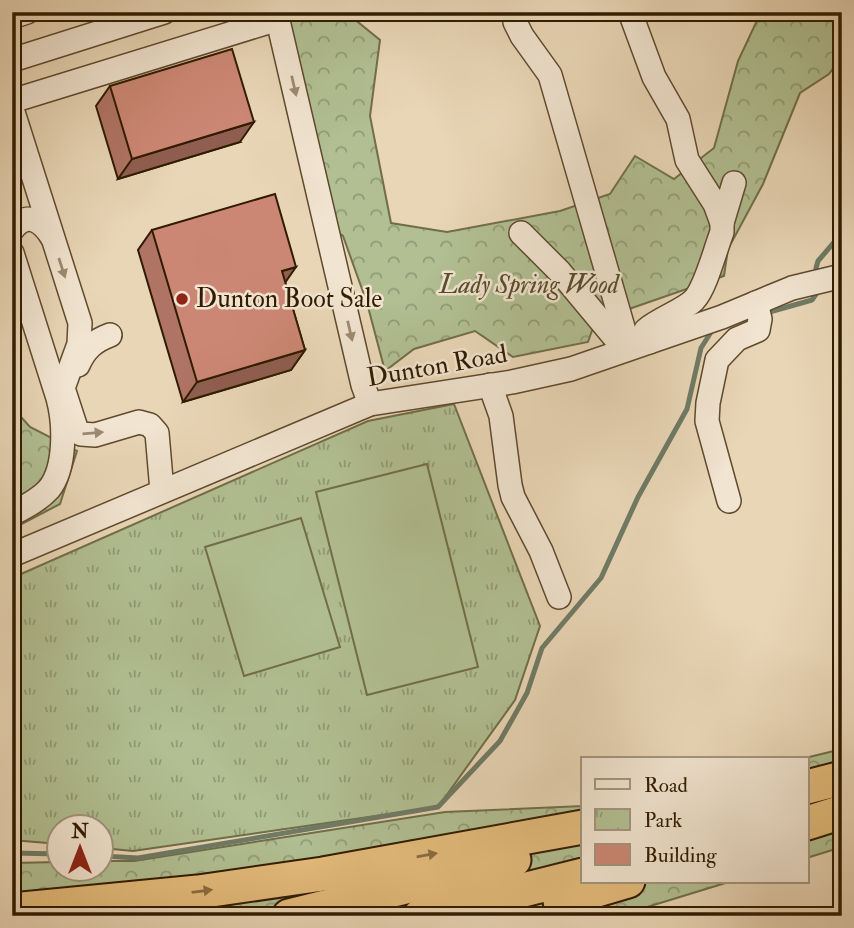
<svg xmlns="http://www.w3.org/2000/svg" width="854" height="928" viewBox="0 0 854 928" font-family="'IM FELL Double Pica',serif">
	<defs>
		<pattern id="forest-crowns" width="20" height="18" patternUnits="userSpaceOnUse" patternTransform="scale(1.75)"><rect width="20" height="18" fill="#b1bf92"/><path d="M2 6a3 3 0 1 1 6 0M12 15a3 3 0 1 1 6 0" fill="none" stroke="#919a75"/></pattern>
		<pattern id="park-tufts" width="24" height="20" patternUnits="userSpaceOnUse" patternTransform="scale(1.75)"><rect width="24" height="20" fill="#b1bf92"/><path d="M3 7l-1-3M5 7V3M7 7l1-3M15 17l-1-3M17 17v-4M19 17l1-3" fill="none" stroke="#919a75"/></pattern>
	</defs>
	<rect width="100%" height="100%" fill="#e9d6b6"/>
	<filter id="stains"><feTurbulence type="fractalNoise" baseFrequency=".00286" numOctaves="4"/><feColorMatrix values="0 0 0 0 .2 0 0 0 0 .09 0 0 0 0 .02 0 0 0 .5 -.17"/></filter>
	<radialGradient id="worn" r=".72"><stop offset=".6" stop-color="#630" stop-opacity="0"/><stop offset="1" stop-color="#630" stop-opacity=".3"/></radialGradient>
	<g fill="url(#forest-crowns)" stroke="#716e49" stroke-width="2">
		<polygon points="282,12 353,12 353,18 380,40 370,116 391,223 447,232 560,211 610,194 635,156 674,179 714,148 738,61 761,12 842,12 842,56 829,74 800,93 763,184 728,249 724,276 629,309 594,325 588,342 513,357 475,331 414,349 385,371 367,303 343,236 336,231"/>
		<polygon points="12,407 30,427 77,451 60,504 12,529"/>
		<polygon points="842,749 842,847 807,858 807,758 805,758"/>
		<polygon points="583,806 583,881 732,881 618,916 12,916 12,863 59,862 60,869 102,869 102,861 134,861 445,812"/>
	</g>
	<polygon fill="url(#park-tufts)" stroke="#716e49" stroke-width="2" points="454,404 540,626 515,700 438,807 133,851 102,848 102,827 60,827 59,844 12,840 12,578 368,421"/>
	<g fill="#b1bf92" stroke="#716e49" stroke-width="2">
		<polygon points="427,464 478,667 367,695 316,492"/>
		<polygon points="301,518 340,647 244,676 205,547"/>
	</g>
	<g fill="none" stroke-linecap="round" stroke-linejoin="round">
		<g stroke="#6f7b65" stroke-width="5">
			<polyline points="816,268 818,261 842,233"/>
			<polyline points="766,313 812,300 819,290"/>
			<polyline points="12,853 60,854"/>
			<polyline points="102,856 138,858 438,807 500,741 527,693 542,648 601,578 638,497 687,409 701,348 713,329"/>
		</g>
		<g stroke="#5f4a2e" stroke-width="26">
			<g id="minor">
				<polyline points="276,12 363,385 370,404"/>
				<polyline points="514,12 515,22 522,36 550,75 629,348"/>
				<path d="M 630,12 L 654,77 L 678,119 L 687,160 L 715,204 L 722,223 L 722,232 C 715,250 706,287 694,300 C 683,311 660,318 646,330 L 649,342"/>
				<polyline points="12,17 27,12"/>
				<polyline points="12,60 164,12"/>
				<polyline points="12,101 278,19"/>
				<polyline points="12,109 80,323 79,344 63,388 76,428 81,434 95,435 139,422 150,425 157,433 162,491"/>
				<polyline points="722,223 734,183"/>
				<path d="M 12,230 C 27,210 42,221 52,237"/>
				<polyline points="521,233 560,272 625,350"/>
				<path d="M 12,253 L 58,398 C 65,424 66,468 49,489 C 39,500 25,507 12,514"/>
				<path d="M 78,365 C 85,349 94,341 110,335"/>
				<polyline points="490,385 501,416 510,485 513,497 541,551 559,597"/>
				<polyline points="729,501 707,421 708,403 717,360 737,339 758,330 760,319 756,303"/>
				<polyline points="12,555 370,404 512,382 571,369 722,317 792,288 842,276"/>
			</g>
		</g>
		<g stroke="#311c00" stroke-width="37">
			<g id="highway">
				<polyline points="807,787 842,778"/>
				<polyline points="807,823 842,812"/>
				<polyline points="560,901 628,881"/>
				<polyline points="12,910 198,892 323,874 583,827"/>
				<polyline points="289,916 514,860"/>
				<polyline points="420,916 583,875"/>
			</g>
		</g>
		<use href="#minor" stroke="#f1e4d0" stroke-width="23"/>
		<use href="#highway" stroke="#e4bb7b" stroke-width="33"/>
	</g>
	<g fill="#af7464" stroke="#311c00" stroke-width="2">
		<polygon points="110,86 240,142 118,179 96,106"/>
		<polygon points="152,230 285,283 305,350 291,370 183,402 138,250"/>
	</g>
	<g fill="#8f5e51" stroke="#311c00" stroke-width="2">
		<polygon points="254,122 240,142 118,179 132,159"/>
		<polygon points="296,267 282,287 282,271"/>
		<polygon points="305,350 291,370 183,402 197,382"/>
	</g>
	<g fill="#cc8774" stroke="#311c00" stroke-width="2">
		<polygon points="232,49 254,122 132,159 110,86"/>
		<polygon points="275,194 296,267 282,271 305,350 197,382 152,230"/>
	</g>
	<defs><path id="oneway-solid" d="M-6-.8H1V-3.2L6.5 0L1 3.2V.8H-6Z" transform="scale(1.75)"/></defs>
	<g fill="#9b8a72">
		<use href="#oneway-solid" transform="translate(294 86) rotate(77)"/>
		<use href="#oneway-solid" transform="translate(62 268) rotate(72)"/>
		<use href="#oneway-solid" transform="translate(350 331) rotate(77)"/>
		<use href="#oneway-solid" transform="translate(93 433) rotate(-5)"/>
	</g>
	<g fill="#8a6c3e">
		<use href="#oneway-solid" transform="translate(427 855) rotate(-10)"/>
		<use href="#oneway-solid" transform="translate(202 891) rotate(-7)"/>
	</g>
	<circle fill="#8f2418" stroke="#f1e4d0" stroke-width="2.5" cx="182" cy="299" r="7"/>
	<g text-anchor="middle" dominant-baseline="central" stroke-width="5" stroke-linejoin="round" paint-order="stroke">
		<g font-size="26" font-style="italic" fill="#574d2c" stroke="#f1e4d0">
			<text x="529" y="285">Lady Spring Wood</text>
		</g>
		<g font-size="26" fill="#311c00" stroke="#f1e4d0" text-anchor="start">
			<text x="196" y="299">Dunton Boot Sale</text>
		</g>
		<g font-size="26" fill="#311c00" stroke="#f1e4d0">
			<text transform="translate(437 366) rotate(-10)">Dunton Road</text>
		</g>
	</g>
	<rect width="854" height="928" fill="none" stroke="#e9d6b6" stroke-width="42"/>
	<rect x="14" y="14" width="826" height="900" fill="none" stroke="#311c00" stroke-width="3.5"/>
	<rect x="21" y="21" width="812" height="886" fill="none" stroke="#311c00" stroke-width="2"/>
	<rect x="581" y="757" width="228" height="126" fill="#f1e4d0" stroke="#a4947d" stroke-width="2"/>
	<rect x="595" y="779" width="35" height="10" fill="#f1e4d0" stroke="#a4947d" stroke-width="2"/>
	<text x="644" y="792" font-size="21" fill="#311c00">Road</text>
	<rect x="595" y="809" width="35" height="21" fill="url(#park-tufts)" stroke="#a4947d" stroke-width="2"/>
	<text x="644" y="827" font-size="21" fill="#311c00">Park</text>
	<rect x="595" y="844" width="35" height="21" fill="#cc8774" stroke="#a4947d" stroke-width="2"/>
	<text x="644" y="862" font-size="21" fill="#311c00">Building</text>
	<g transform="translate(80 848)"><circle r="33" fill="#f1e4d0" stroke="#a4947d" stroke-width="2"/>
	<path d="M0-5L12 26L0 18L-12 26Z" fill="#8f2418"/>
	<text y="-10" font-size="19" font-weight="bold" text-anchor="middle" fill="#311c00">N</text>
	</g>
	<rect width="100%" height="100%" filter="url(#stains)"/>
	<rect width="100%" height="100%" fill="url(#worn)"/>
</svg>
